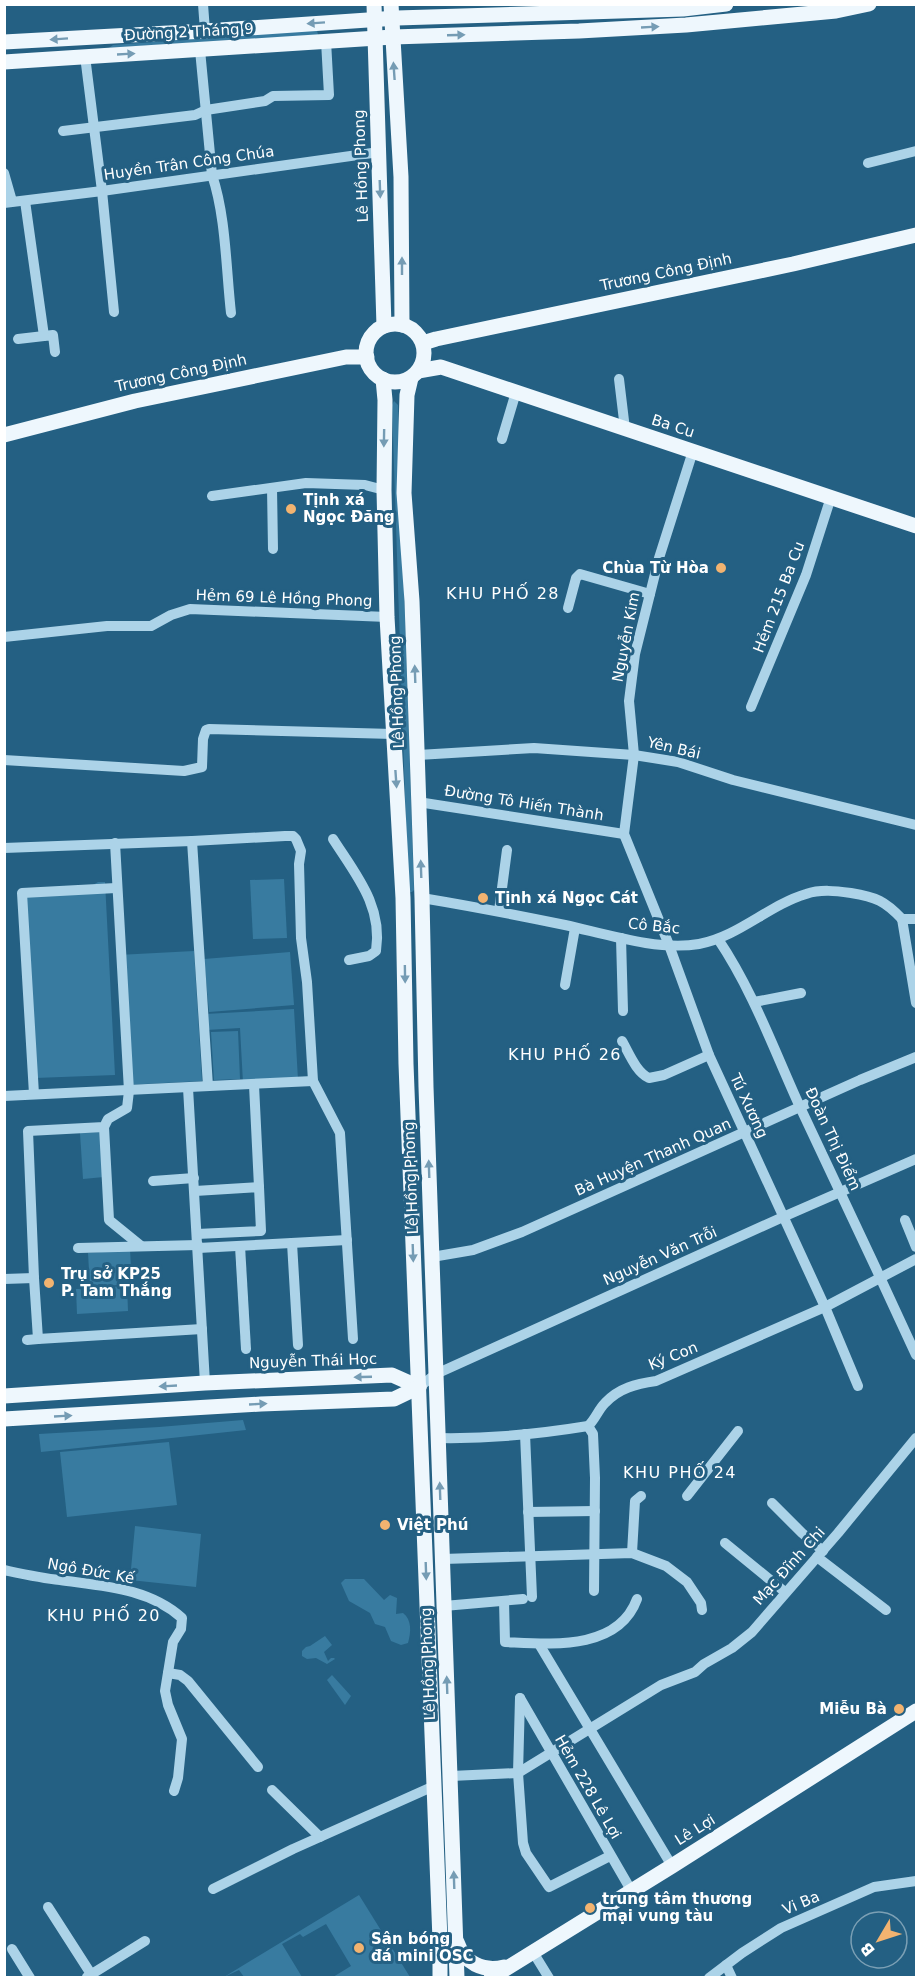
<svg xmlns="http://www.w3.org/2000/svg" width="921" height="1982" viewBox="0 0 921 1982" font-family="'DejaVu Sans',sans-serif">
	<rect width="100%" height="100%" fill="#246083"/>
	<g fill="#387ba0">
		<polygon points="315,30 317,30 318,35 109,48 113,45"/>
		<polygon points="394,401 398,405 414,890 412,892 410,892 408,887 392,405"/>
		<polygon points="284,879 287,938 253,939 250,880"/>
		<polygon points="98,882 105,882 115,1075 35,1078 23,889 93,885"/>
		<polygon points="194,951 202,1081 125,1085 118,955"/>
		<polygon points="290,952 294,1005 209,1012 204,959"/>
		<polygon points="294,1009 298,1080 243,1083 240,1028 206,1030 205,1014"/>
		<polygon points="238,1031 240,1079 214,1080 211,1032"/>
		<polygon points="101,1132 104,1177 83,1179 80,1133"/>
		<polygon points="130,1250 132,1284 90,1287 88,1253"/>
		<polygon points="127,1286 128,1311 77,1314 76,1289"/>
		<polygon points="243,1420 246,1430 41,1452 39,1434 159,1427"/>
		<polygon points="169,1442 177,1505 67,1517 60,1452"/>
		<polygon points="135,1526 201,1534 196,1587 130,1580"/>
		<path d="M 345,1579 L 364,1579 L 384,1600 L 390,1595 L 397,1598 L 396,1614 L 403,1613 C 412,1620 411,1632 408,1643 L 401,1645 L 391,1641 L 385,1627 L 375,1624 L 370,1613 L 349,1601 L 341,1583 Z"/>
		<polygon points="325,1636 332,1645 324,1652 328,1661 331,1658 334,1658 335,1659 327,1664 316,1658 307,1659 302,1656 302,1651 306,1647 310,1646"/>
		<polygon points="332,1675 351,1696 345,1705 327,1680"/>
		<polygon points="359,1895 410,1977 333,1977 351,1966 326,1924 303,1937 300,1934 282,1944 302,1977 244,1977 239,1970 224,1977"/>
	</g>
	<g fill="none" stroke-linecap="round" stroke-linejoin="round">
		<g stroke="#acd3e8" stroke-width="10">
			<polyline points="203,4 205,31"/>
			<path d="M 200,50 L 212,175 C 226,216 226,269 231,313"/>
			<polyline points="85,56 102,191 114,312"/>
			<polyline points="63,131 195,115 206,110 265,101 273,96 329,95 326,41"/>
			<polyline points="868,163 916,151"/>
			<polyline points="4,173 12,201"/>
			<polyline points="25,201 44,336 53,335 55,352"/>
			<polyline points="4,203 102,191 379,152"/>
			<polyline points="18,339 44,336"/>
			<polyline points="619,379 625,429"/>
			<polyline points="502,439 516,392"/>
			<polyline points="693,451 659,558 635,654 629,701 634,755 624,834 669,945 709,1055 825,1307 858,1386"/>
			<polyline points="272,488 273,549"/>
			<polyline points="212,496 306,483 365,485 384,490"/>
			<polyline points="568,608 576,578 580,574 650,594"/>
			<polyline points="4,637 107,626 151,626 171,615 190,609 387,617"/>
			<polyline points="751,707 806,575 831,497"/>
			<polyline points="418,755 534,748 634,755 678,762 733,780 916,825"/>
			<polyline points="4,760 184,771 202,767 203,739 206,730 209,729 393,734"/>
			<polyline points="418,802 624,834"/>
			<path d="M 333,839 C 356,875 383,906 376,951 L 369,956 L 349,960"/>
			<polyline points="192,841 208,1086"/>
			<polyline points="4,848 192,841 285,836 293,836 296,839 301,851 299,864 301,938 307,982 313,1081 340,1133 353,1339"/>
			<path d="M 422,898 C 470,906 517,915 565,925 C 606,934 657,951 699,944 C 738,937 769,905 806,894 C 821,889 836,891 851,893 C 876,897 885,901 902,919"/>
			<polyline points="499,911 507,850"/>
			<polyline points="902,919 916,1003"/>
			<polyline points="902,919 916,919"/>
			<polyline points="621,938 623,1011"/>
			<path d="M 718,939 C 753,991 774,1050 800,1107 C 839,1190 878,1272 916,1355"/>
			<polyline points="565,985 575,928"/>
			<polyline points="754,1002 801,993"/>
			<path d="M 622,1041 C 629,1053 636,1072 649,1078 L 664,1075 L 709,1055"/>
			<polyline points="254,1085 259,1187"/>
			<polyline points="188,1088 205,1383"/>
			<polyline points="34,1094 22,893 116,888"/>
			<polyline points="4,1096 313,1081"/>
			<polyline points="104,1127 109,1220 141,1246"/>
			<polyline points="153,1181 194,1178"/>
			<polyline points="195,1191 259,1187 261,1231 197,1234"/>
			<polyline points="905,1220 916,1247"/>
			<polyline points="292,1243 298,1345"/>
			<polyline points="240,1246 246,1349"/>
			<polyline points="78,1248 198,1245"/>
			<polyline points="198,1248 347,1240"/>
			<polyline points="432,1257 473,1250 522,1232 860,1080 916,1057"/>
			<polyline points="4,1279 34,1278"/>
			<polyline points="38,1339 202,1329"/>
			<polyline points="27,1340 38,1339 34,1278 28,1131 104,1127 108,1119 127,1108 129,1091 115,843"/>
			<polyline points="419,1387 436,1374 783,1217 916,1159"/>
			<polyline points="588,1426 593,1434 595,1478 594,1591"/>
			<polyline points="525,1434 532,1597"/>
			<path d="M 438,1438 C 488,1439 539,1434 588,1426 C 595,1420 598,1410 605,1403 C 619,1388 636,1384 656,1381 L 825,1307 L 916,1259"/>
			<polyline points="687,1496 738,1431"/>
			<polyline points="772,1503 802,1533 823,1551"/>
			<polyline points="528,1512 595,1511"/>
			<polyline points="725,1543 785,1592"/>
			<polyline points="632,1553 635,1501 641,1496"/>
			<polyline points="817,1557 886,1610"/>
			<polyline points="443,1559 632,1553 666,1566 687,1582 701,1603 702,1610"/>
			<path d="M 4,1570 C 23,1574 41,1578 60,1580 C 103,1586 149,1588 182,1618 L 181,1629 L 173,1642 L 165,1691 L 168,1705 L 182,1739 L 178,1778 L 174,1791"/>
			<path d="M 504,1601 L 505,1642 C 551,1644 618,1651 637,1599"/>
			<polyline points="444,1606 523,1599"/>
			<polyline points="539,1644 672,1866"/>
			<polyline points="168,1673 180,1675 188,1681 258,1767"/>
			<polyline points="520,1698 518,1773 523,1843 526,1853 549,1887 610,1856"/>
			<polyline points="520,1698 631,1890"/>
			<polyline points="451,1776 518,1773 661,1685 695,1672 704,1664 732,1648 752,1632 838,1533 916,1438"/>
			<polyline points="272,1790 320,1837"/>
			<polyline points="213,1889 293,1849 434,1786"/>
			<polyline points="48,1907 91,1974"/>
			<polyline points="12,1949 30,1978"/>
			<polyline points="533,1952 549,1978"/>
			<polyline points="726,1965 732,1978"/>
			<polyline points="87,1977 145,1941"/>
			<polyline points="709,1978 742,1953 781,1928 874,1887 916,1881"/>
		</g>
		<g stroke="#eef7fd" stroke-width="15">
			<polyline points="374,4 384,326"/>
			<polyline points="391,4 401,177 402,325"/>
			<polyline points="4,42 205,31 397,18 683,9 726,4"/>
			<polyline points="4,62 393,37 579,31 686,25 836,11 869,4"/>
			<circle cx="395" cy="353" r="29"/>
			<polyline points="423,343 436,339 793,264 916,235"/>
			<polyline points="418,371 441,367 916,526"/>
			<polyline points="411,378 407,395 404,493 412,601 422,898 426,1087 457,1978"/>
			<polyline points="383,379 385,400 384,490 387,617 403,898 406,1064 440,1940 440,1978"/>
			<polyline points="4,435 135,401 346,357 367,357"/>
			<polyline points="4,1396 205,1383 392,1375 419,1387"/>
			<polyline points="4,1419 261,1404 394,1399 419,1387"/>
			<path d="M 457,1942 C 464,1963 483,1972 504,1967"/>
			<polyline points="491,1978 672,1866 916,1711"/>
		</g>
	</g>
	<defs><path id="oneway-solid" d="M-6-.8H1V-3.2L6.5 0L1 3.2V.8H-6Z" transform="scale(1.5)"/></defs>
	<g fill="#759cb4">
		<use href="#oneway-solid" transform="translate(316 23) rotate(176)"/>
		<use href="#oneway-solid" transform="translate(650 27) rotate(-3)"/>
		<use href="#oneway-solid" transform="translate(456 35) rotate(-2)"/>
		<use href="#oneway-solid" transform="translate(59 39) rotate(176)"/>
		<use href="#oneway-solid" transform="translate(126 54) rotate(-3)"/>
		<use href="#oneway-solid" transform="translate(394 71) rotate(-94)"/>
		<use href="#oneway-solid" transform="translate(380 189) rotate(88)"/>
		<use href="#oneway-solid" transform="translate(402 266) rotate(-90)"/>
		<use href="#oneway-solid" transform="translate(384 438) rotate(91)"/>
		<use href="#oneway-solid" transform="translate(415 674) rotate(-92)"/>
		<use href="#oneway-solid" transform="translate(396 779) rotate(86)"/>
		<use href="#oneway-solid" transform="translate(421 869) rotate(-92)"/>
		<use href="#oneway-solid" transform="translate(405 974) rotate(89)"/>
		<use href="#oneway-solid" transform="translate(429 1169) rotate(-92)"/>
		<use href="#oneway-solid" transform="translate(413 1253) rotate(88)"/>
		<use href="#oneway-solid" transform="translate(363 1377) rotate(178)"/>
		<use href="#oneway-solid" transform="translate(168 1386) rotate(177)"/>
		<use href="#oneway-solid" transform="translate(258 1404) rotate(-3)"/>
		<use href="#oneway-solid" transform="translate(63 1416) rotate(-3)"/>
		<use href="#oneway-solid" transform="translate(440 1491) rotate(-92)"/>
		<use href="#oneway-solid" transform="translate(426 1571) rotate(88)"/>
		<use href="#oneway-solid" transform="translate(447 1685) rotate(-92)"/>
		<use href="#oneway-solid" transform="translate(454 1880) rotate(-92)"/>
	</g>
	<g fill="#f2b370" stroke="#246083" stroke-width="2">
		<circle cx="291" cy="509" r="6"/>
		<circle cx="721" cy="568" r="6"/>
		<circle cx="483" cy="898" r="6"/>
		<circle cx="49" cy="1283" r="6"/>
		<circle cx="385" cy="1525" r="6"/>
		<circle cx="899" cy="1709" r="6"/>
		<circle cx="590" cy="1908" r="6"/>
		<circle cx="359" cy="1948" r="6"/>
	</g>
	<g text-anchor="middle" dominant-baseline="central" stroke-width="6" stroke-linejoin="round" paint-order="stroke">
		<g font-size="15" fill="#fff" stroke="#246083">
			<text transform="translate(189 32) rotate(-3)">Đường 2 Tháng 9</text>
			<text transform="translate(189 163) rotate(-8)">Huyền Trân Công Chúa</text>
			<text transform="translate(361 166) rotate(-92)">Lê Hồng Phong</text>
			<text transform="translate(666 272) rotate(-12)">Trương Công Định</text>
			<text transform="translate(181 373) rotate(-12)">Trương Công Định</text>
			<text transform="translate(673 426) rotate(18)">Ba Cu</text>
			<text transform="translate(779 597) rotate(-69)">Hẻm 215 Ba Cu</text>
			<text transform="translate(284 598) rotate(2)">Hẻm 69 Lê Hồng Phong</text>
			<text transform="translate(626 637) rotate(-79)">Nguyễn Kim</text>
			<text transform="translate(397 692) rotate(-92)">Lê Hồng Phong</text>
			<text transform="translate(674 748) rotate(13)">Yên Bái</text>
			<text transform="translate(524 803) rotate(9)">Đường Tô Hiến Thành</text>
			<text transform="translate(654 926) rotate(6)">Cô Bắc</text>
			<text transform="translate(749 1106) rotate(65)">Tú Xương</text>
			<text transform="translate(833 1139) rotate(65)">Đoàn Thị Điểm</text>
			<text transform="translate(653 1157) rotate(-24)">Bà Huyện Thanh Quan</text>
			<text transform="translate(411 1178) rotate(-92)">Lê Hồng Phong</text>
			<text transform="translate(660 1256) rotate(-24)">Nguyễn Văn Trỗi</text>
			<text transform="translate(673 1356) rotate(-22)">Ký Con</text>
			<text transform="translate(313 1361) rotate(-2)">Nguyễn Thái Học</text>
			<text transform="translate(789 1566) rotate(-48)">Mạc Đĩnh Chi</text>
			<text transform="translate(91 1571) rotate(10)">Ngô Đức Kế</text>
			<text transform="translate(428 1664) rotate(-92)">Lê Hồng Phong</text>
			<text transform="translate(588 1787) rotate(60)">Hẻm 228 Lê Lợi</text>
			<text transform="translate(695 1830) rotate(-32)">Lê Lợi</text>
			<text transform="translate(801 1903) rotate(-23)">Vi Ba</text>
		</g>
		<g font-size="15" font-weight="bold" fill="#fff" stroke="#246083" text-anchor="start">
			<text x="303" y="500">Tịnh xá<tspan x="303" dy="17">Ngọc Đăng</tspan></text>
			<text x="709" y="568" text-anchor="end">Chùa Từ Hòa</text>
			<text x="495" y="898">Tịnh xá Ngọc Cát</text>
			<text x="61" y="1274">Trụ sở KP25<tspan x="61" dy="17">P. Tam Thắng</tspan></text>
			<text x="397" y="1525">Việt Phú</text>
			<text x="887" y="1709" text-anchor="end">Miễu Bà</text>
			<text x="602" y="1899">trung tâm thương<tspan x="602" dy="17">mại vung tàu</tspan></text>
			<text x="371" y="1939">Sân bóng<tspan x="371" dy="17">đá mini OSC</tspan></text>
		</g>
		<g font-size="16" letter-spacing="1.5" fill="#fff" stroke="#246083">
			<text x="503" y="593">KHU PHỐ 28</text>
			<text x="565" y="1054">KHU PHỐ 26</text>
			<text x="680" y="1472">KHU PHỐ 24</text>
			<text x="104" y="1615">KHU PHỐ 20</text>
		</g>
	</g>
	<rect width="921" height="1982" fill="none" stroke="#ffffff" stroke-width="12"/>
	<g transform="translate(879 1940) rotate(231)"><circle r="28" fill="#246083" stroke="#7ca0b5" stroke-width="1.5"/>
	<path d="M0-4.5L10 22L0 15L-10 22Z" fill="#f2b370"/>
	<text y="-9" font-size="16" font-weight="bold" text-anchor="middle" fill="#ffffff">B</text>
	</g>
</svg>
